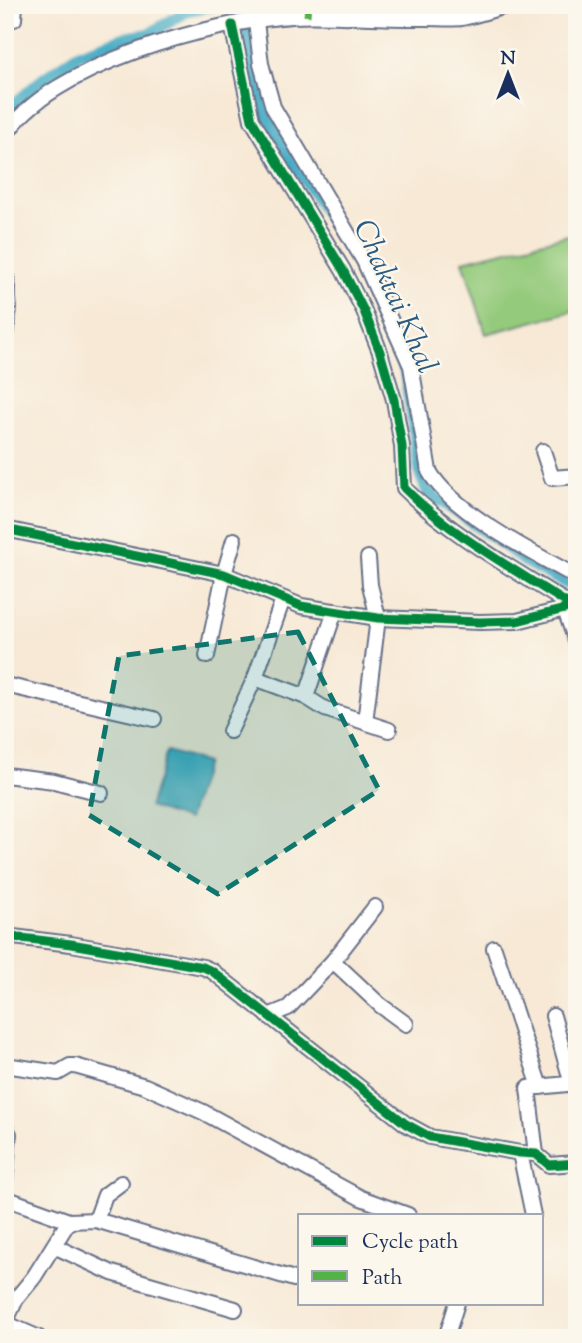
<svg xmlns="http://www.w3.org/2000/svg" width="582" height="1343" viewBox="0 0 582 1343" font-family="'Sorts Mill Goudy',serif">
	<rect width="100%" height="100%" fill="#fbf7ec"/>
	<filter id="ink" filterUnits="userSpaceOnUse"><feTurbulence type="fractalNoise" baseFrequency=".0143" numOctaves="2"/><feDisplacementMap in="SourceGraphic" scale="14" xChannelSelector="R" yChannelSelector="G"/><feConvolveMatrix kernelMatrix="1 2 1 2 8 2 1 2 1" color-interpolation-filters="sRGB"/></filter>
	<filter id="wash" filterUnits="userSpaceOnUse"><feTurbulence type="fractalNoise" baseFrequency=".00686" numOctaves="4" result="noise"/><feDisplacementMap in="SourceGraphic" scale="28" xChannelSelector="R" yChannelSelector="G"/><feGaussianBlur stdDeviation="1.57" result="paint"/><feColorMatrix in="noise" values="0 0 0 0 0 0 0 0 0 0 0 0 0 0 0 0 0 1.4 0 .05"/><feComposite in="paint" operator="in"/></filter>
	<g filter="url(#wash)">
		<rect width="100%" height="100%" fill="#f7e9d6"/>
		<polygon fill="#94ca7c" stroke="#587c6d" stroke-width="2" points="577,233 577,310 486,334 463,261"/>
		<polygon fill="#45acc5" stroke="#306e92" stroke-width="2" points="167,751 206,763 188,820 149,807"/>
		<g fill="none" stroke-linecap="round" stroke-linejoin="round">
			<g stroke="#45acc5" stroke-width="12">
				<polyline points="243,5 249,53 264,111 295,165 353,255 368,285"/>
				<polyline points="5,112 43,79 79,54 124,38 149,34 189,10 216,5"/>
				<polyline points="393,340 405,371 421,476 427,491 528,563 577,589"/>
			</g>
		</g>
	</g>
	<g filter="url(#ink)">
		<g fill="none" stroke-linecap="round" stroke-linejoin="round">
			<g stroke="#687088" stroke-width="18">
				<g id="minor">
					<polyline points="5,20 14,19 15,5"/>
					<path d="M 256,21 L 261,64 L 273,107 L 364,261 L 411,366 L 429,471 C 452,512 535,554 577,577"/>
					<path d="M 5,136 C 48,65 214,21 292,16 C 336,14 381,19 425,18 C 437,18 451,19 462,18 C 478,15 494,9 509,5"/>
					<polyline points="5,262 9,309 5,336"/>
					<polyline points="543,451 552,478 577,476"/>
					<path d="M 5,529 L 224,574 L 301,606 L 378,618 L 480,622 L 517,621 L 573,607 C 516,570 452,536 404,488 L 402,446 L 394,400 L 380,352 L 364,311 L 343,270 L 252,120 L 232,25"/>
					<polyline points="565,610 577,644"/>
					<polyline points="207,656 224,574 234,540"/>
					<polyline points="255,678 306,697 325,709 389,730"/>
					<polyline points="5,685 154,719"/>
					<polyline points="306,697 335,611"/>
					<polyline points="365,722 378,618 370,585 368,558"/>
					<polyline points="230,731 255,678 283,599"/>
					<polyline points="5,775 54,781 101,793"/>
					<polyline points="5,936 71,944 203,967 212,971 406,1124 430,1137 520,1153 536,1154 549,1165 577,1163"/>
					<polyline points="494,948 540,1087"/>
					<polyline points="333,961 380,1005 406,1024"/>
					<polyline points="268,1016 288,1008 333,961 375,907"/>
					<polyline points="553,1016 572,1084"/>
					<polyline points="5,1065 58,1073 70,1066 75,1066 145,1086 203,1112 361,1198 408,1215"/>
					<polyline points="5,1128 9,1134 5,1183"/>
					<polyline points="520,1153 533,1215"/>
					<polyline points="536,1154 528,1088 577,1083"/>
					<polyline points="5,1198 69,1221 96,1220 294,1279"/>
					<polyline points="96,1220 105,1195 121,1183"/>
					<polyline points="54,1246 112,1273 235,1309"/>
					<polyline points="5,1323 16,1299 34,1277 69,1221"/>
					<polyline points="5,1323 39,1338"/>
					<polyline points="446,1338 457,1303"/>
				</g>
			</g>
			<use href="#minor" stroke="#fff" stroke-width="14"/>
			<polyline stroke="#55b248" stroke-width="7" stroke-dasharray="14 7" stroke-linecap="butt" points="307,16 308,5"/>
			<g stroke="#fbf7ec" stroke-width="13">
				<g id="cycleway">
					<path d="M 5,529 L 224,574 L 301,606 L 378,618 L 480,622 L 517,621 L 573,607 C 516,570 452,536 404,488 L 402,446 L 394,400 L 380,352 L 364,311 L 343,270 L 252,120 L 232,25"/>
					<polyline points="5,936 71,944 203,967 212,971 406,1124 430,1137 520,1153 536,1154 549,1165 577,1163"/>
				</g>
			</g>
			<use href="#cycleway" stroke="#00873e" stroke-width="9"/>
		</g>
	</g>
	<path fill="#0f766e" fill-opacity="0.2" stroke="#0f766e" stroke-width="5" stroke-dasharray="14 9" stroke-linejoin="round" d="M 298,632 L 379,790 L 218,894 L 89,815 L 119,656 Z"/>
	<g text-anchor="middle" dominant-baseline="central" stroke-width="5" stroke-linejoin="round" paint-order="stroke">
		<g font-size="30" font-style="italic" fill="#2a5b82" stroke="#fbf7ec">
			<text transform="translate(394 297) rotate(66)">Chaktai Khal</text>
		</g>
	</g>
	<rect width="582" height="1343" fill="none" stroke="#fbf7ec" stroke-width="28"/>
	<rect x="298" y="1214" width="245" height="91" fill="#fbf7ec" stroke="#a1a7b3" stroke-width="2"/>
	<rect x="312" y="1236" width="35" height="10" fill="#00873e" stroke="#a1a7b3" stroke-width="2"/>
	<text x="362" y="1248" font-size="21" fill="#1b2f5e">Cycle path</text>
	<rect x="312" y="1271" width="35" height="10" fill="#55b248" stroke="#a1a7b3" stroke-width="2"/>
	<text x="362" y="1284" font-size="21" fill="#1b2f5e">Path</text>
	<g transform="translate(508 74)" stroke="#fbf7ec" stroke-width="5" paint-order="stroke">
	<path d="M0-5L12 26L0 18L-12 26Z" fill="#1b2f5e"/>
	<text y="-10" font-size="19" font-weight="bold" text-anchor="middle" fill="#1b2f5e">N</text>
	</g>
</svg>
